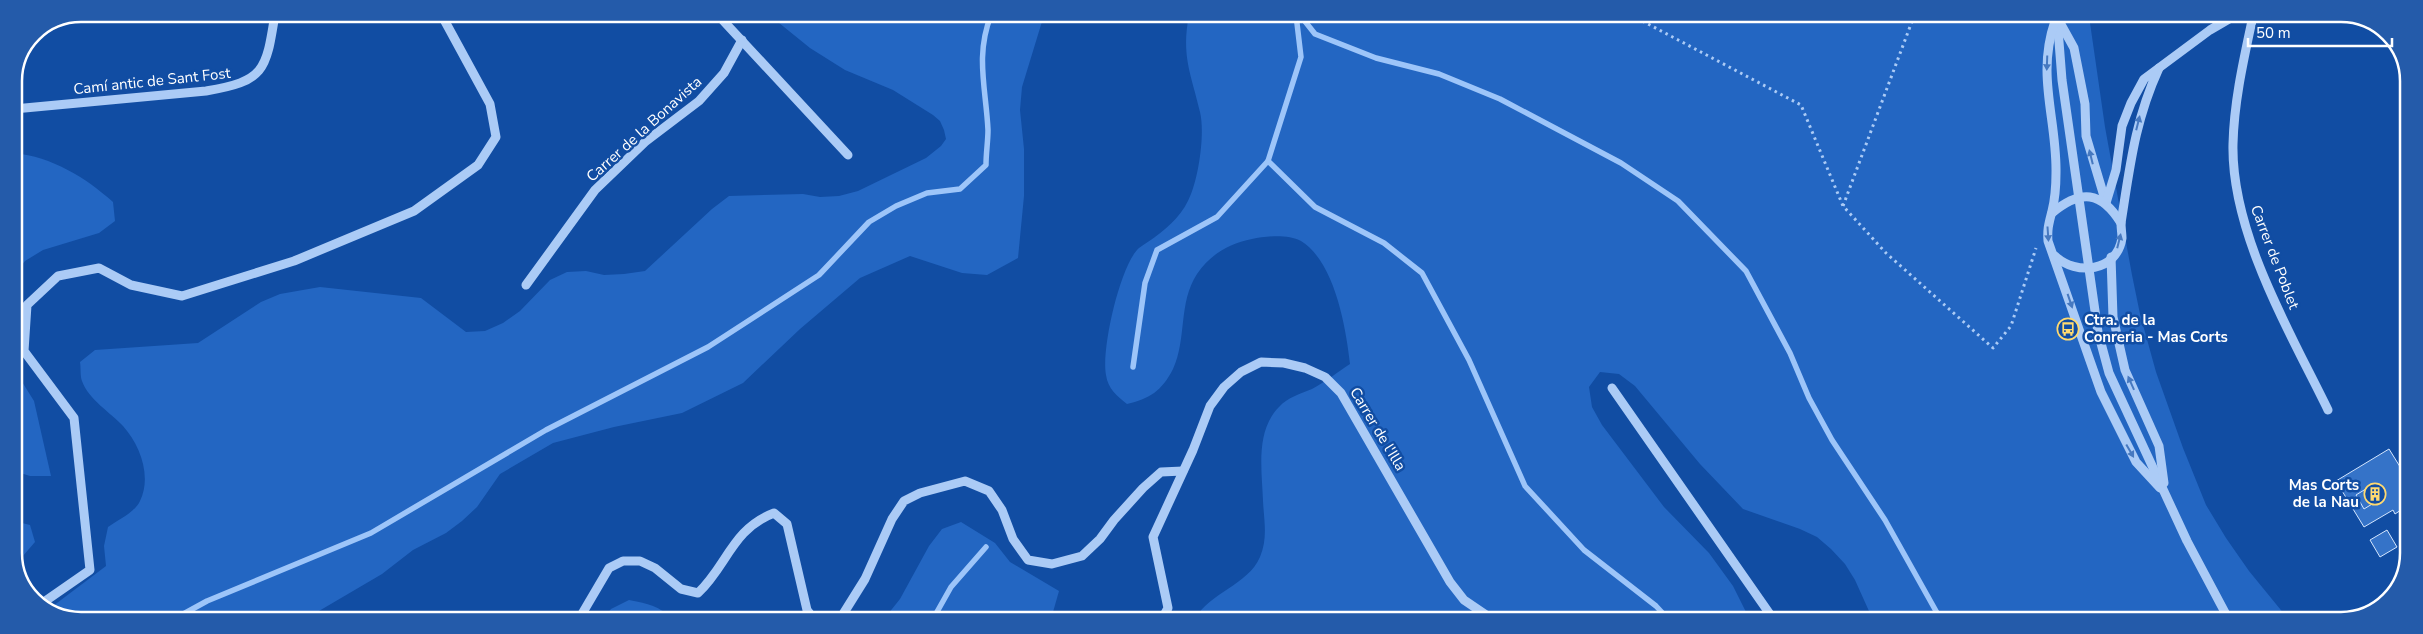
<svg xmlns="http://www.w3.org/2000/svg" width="2423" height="634" viewBox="0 0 2423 634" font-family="'Nunito Sans',sans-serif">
	<rect width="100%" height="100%" fill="#114da3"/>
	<g fill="#2366c2">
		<path d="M 768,14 L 1044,15 L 1022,87 L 1020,110 L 1024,149 L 1024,196 L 1018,258 L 987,275 L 962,273 L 910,256 L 860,278 L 800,329 L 743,383 L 682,413 L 614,427 L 553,443 L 500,474 L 477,507 L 462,521 L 446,533 L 413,550 L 382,574 L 307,618 L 64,618 L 49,609 L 106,566 L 104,546 L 108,527 C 118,520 135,512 140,501 C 152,476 140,445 123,426 C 111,413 88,399 82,381 C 80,376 81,368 80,362 L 95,350 L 198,343 L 261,302 L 280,294 L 320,287 L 421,298 L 466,332 L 485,331 L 503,323 L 520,311 L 550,280 L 567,272 L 586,271 L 604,275 L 624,274 L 645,271 L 712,209 L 729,196 L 803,194 L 820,197 L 839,196 L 858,191 L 926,158 L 941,146 L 946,139 L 944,130 L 940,121 L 933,115 L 893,90 L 845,70 L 810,48 Z"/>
		<path d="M 1189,15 L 2089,16 L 2105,127 L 2132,275 L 2140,314 L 2156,372 L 2183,448 L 2206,505 L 2226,538 L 2249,571 L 2289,620 L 1873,620 L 1855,580 L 1845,564 L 1831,549 L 1817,537 L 1800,529 L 1743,509 L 1700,464 L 1635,386 L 1619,374 L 1600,372 L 1589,387 L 1592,407 L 1602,425 L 1664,507 L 1709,553 L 1733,586 L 1750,620 L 1195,619 C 1209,593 1248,585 1260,557 C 1268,538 1264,521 1263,501 C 1262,471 1255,431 1279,407 C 1288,397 1300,394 1312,389 C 1325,382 1338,372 1350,364 C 1346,328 1335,262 1301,241 C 1288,234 1266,236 1252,239 C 1228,244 1211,254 1197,274 C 1178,303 1187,339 1173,369 C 1162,391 1149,399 1127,404 C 1117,396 1108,389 1106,375 C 1101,350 1120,265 1139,248 C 1144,244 1150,241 1155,237 C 1170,226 1184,213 1191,194 C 1199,174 1205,133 1200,112 C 1191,73 1181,56 1189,15 Z"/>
		<path d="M 14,153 C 52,157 85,177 113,202 L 115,221 L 99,233 L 43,250 L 25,261 L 14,275 Z"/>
		<polygon points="14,369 34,401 51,476 30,476 14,471"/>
		<polygon points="14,521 30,525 35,542 16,564 14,557"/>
		<polygon points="961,522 995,543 1010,562 1059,591 1051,619 884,619 900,599 929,546 942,529"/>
		<path d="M 629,600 C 646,603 660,606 672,619 L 603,619 L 611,609 Z"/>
	</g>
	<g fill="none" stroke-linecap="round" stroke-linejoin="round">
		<g stroke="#9dc5f9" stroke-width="5.5">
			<polyline points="1296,15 1301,57 1268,161 1315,207 1384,243 1422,273 1469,360 1525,486 1584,550 1656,606 1669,620"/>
			<polyline points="1300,15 1315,34 1376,58 1439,74 1500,99 1621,163 1678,201 1746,271 1790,353 1809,398 1832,440 1885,520 1941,620"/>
			<polyline points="1133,367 1145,283 1157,250 1217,217 1268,161"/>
			<path d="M 176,618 L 207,601 L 371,533 L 546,430 L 708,347 L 819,275 L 869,222 L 896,206 L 927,193 L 960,189 L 986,165 C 986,153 988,141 988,130 C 986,88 975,56 991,15"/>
			<polyline points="933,619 951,587 986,547"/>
		</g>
	</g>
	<g fill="#3573c8" stroke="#d4e6fe">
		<polygon points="2389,449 2407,478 2407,506 2395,514 2393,510 2364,527 2336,481"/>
		<polygon points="2369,487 2377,501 2364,509 2356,495"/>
		<polygon points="2387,530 2397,547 2380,557 2370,540"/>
	</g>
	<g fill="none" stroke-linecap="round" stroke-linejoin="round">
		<g stroke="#abcbf6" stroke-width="3" stroke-dasharray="2.5 4" stroke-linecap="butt">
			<polyline points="1631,15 1801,105 1843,206 1886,253 1993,348 2011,326 2036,248"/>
			<polyline points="1843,206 1914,16"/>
		</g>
		<g stroke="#abcbf6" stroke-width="9">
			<polyline points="717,14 848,155"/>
			<polyline points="2057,16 2062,80 2098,332 2109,373 2187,541 2229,620"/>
			<path d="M 2253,16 C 2244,58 2234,101 2233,144 C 2231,233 2290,332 2328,410"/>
			<polyline points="2058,19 2074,48 2085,104 2086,136 2106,203"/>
			<path d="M 2055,21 C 2036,76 2057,119 2056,173 C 2056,185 2055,199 2052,211 C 2049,223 2047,229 2048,241 L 2101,392 L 2136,462 L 2160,488"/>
			<path d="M 14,109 L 206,91 C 265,81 266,71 275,14"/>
			<polyline points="2409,172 2409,164"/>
			<polyline points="2106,203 2116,170 2122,126 2131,103 2144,79 2210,30 2234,16"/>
			<path d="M 2052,213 C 2081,189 2101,191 2121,223"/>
			<path d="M 2055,256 C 2076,276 2117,272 2122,238 C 2122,234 2121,228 2121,223 C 2130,166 2135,120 2159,68"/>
			<polyline points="2111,257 2113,317 2125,370 2159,446 2164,483"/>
			<polyline points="526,285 595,190 645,142 699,101 724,73 742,40"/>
			<polyline points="1612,388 1774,620"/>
			<polyline points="41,604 90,570 74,418 24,351 27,305 58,276 99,268 131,285 182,296 294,261 414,211 478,165 496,137 490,104 441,14"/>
			<path d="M 579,619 L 609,568 L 623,561 L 640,561 L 655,568 L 681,589 L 698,593 C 727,566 732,529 774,513 L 787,524 L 807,610 L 814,619"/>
			<polyline points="840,619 865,579 892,519 904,501 920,493 965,481 989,491 1002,510 1013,539 1028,560 1052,564 1082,556 1100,539 1114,520 1143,488 1161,472 1183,471"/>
			<polyline points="1162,619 1168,608 1153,537 1193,450 1210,406 1224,387 1241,372 1261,362 1284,363 1305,368 1325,377 1341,393 1450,582 1464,600 1492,619"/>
		</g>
	</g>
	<defs><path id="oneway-solid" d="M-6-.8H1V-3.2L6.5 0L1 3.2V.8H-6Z" transform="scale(1.25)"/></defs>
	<g fill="#4779c0">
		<use href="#oneway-solid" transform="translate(2047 63) rotate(92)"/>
		<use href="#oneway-solid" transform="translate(2138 123) rotate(-76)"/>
		<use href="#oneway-solid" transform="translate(2091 157) rotate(-104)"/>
		<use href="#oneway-solid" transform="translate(2048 234) rotate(86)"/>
		<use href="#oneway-solid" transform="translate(2119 241) rotate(-76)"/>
		<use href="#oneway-solid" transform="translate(2070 301) rotate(71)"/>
		<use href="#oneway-solid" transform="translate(2131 383) rotate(-114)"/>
		<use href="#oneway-solid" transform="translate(2130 451) rotate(60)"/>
	</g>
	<defs>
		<g id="bus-ring" transform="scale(1.125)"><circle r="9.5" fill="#114da3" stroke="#ffda70" stroke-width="1.5"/><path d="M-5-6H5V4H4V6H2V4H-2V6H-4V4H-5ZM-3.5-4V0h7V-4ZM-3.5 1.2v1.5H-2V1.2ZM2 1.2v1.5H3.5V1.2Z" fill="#ffda70"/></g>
		<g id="building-ring" transform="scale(1.125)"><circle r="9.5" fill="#114da3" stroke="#ffda70" stroke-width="1.5"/><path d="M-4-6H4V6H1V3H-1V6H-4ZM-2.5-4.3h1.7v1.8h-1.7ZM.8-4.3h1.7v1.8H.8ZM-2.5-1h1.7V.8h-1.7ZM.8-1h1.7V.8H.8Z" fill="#ffda70"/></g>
	</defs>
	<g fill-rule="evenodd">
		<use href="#bus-ring" x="2068" y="329"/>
		<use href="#building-ring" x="2375" y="494"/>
	</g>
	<g text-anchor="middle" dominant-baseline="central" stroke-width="5" stroke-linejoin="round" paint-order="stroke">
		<g font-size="15" fill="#fff" stroke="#114da3">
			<text transform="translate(152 81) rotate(-6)">Camí antic de Sant Fost</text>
			<text transform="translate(644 129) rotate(-42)">Carrer de la Bonavista</text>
			<text transform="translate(2275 257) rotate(69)">Carrer de Poblet</text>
			<text transform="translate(1378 429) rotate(59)">Carrer de l'Illa</text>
		</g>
		<g font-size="15" font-weight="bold" fill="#fff" stroke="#114da3" text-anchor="start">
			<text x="2084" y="320">Ctra. de la<tspan x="2084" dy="17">Conreria - Mas Corts</tspan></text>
			<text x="2359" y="485" text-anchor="end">Mas Corts<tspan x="2359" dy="17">de la Nau</tspan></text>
		</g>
	</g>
	<path d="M0 0H2423V634H0ZM81 22H2341A59 59 0 0 1 2400 81V553A59 59 0 0 1 2341 612H81A59 59 0 0 1 22 553V81A59 59 0 0 1 81 22Z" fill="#245baa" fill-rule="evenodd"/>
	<path fill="none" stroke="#fff" stroke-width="2.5" d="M81 22H2341A59 59 0 0 1 2400 81V553A59 59 0 0 1 2341 612H81A59 59 0 0 1 22 553V81A59 59 0 0 1 81 22Z"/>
	<path d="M2248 38v8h144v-8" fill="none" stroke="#ffffff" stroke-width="2.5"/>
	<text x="2256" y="38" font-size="15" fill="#ffffff" stroke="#114da3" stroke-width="4" paint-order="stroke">50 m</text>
</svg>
